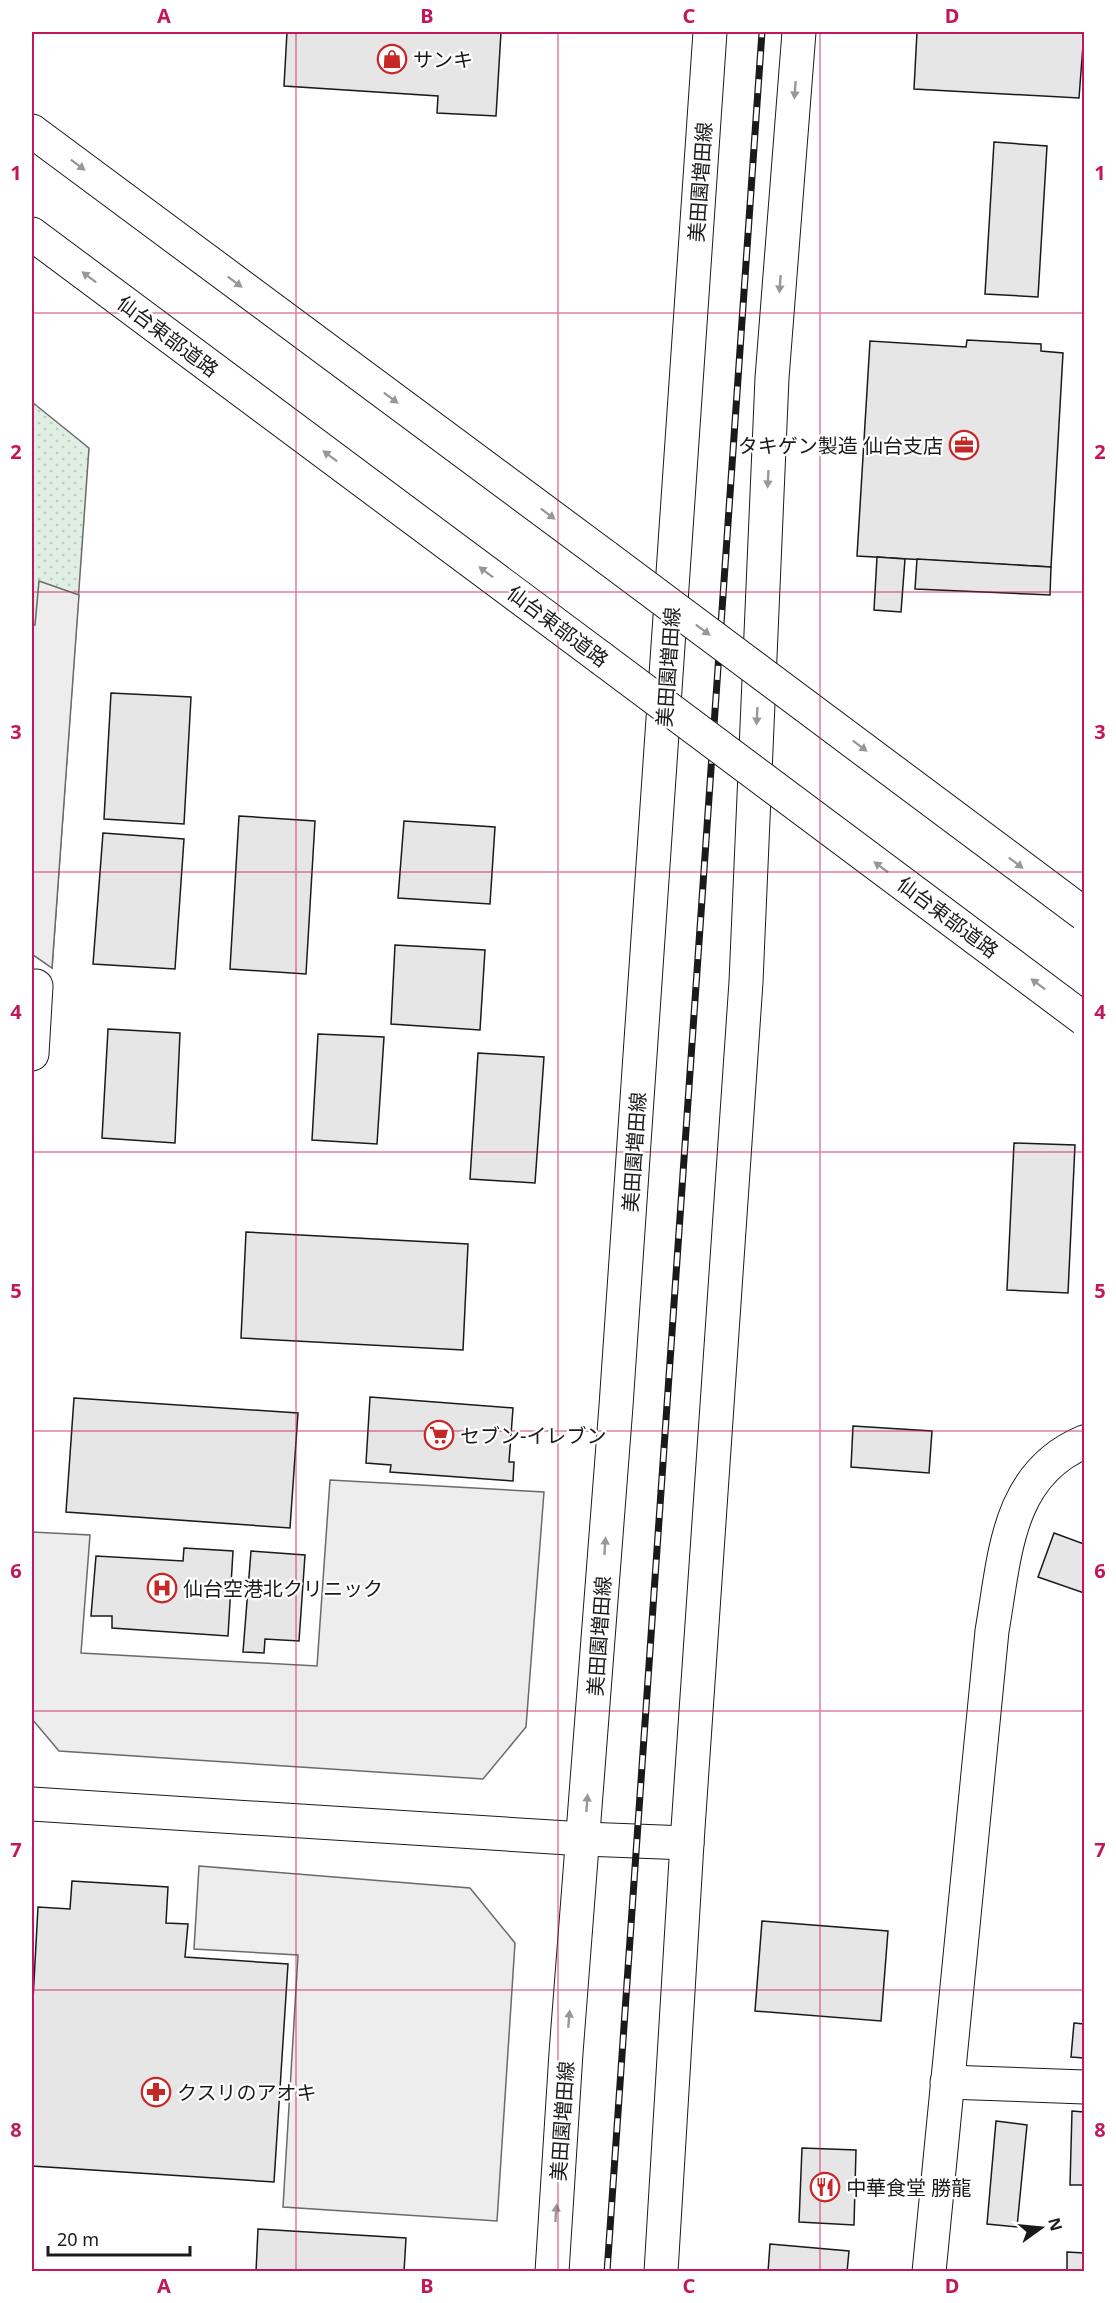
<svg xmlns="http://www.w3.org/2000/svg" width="1116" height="2303" viewBox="0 0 1116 2303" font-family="'Noto Sans','Noto Sans JP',sans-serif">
	<defs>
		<pattern id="park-dots" width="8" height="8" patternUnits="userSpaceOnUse" patternTransform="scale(1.5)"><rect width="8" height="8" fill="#e0efe3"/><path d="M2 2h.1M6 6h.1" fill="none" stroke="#c0ccc2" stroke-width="1.8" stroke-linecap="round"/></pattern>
	</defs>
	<rect width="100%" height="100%" fill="#fff"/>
	<polygon fill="url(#park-dots)" stroke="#6a6a6a" stroke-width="1.5" points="32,402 89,448 52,968 32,954"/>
	<g fill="#ededed" stroke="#6a6a6a" stroke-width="1.5">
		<polygon points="39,581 79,595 52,968 32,954 32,625 35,625"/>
		<polygon points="330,1480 544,1492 526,1727 483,1779 59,1751 32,1719 32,1532 90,1535 81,1653 317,1666"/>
		<polygon points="199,1866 470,1888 515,1943 497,2221 283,2207 298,1955 194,1949"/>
	</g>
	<g fill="#e6e6e6" stroke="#1a1a1a" stroke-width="1.5">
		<polygon points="287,32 501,32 496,116 437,113 438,96 284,86"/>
		<polygon points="917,32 1084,32 1079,98 914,89"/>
		<polygon points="994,142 1047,146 1038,297 985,294"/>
		<polygon points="967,340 1041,344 1041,351 1063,353 1051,567 857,556 870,341 966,347"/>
		<polygon points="877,557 905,559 901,612 874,610"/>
		<polygon points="917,559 1051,567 1050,595 915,589"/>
		<polygon points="111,693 191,697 184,824 104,819"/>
		<polygon points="239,816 315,821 306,974 230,969"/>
		<polygon points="404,821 495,827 490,904 398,898"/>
		<polygon points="103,833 184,839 175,969 93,964"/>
		<polygon points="395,945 485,950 480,1030 391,1024"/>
		<polygon points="108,1029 180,1033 175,1143 102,1138"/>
		<polygon points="318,1034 384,1037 377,1144 312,1140"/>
		<polygon points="478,1053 544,1057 535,1183 470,1179"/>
		<polygon points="1014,1143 1075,1145 1068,1293 1007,1290"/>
		<polygon points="246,1232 468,1244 463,1350 241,1338"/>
		<polygon points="370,1397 513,1408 509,1462 514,1462 513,1481 390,1472 391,1465 366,1463"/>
		<polygon points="74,1398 298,1413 290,1528 66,1512"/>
		<polygon points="853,1426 932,1431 929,1473 851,1467"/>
		<polygon points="1054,1533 1084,1544 1084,1593 1038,1577"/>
		<polygon points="184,1548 233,1551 228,1636 112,1628 112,1616 91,1616 96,1556 183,1561"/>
		<polygon points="251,1551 305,1555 299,1641 265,1639 264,1653 243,1652"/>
		<polygon points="72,1881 168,1887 166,1923 188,1924 185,1957 288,1964 274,2182 32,2166 32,2018 38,1907 70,1909"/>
		<polygon points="762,1921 888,1931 881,2021 755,2011"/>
		<polygon points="1074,2023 1084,2024 1084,2058 1071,2057"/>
		<polygon points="1072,2111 1084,2112 1084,2185 1070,2185"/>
		<polygon points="996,2121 1027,2125 1017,2227 987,2224"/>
		<polygon points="802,2148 856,2150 854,2225 799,2222"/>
		<polygon points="258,2229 406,2238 404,2272 256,2272"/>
		<polygon points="770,2244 849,2251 847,2272 768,2272"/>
		<polygon points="1067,2252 1084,2253 1084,2272 1067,2272"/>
	</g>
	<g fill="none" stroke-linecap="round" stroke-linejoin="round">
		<g stroke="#1a1a1a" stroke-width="35">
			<polyline id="street" points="947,2082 1084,2087"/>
		</g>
		<g stroke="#1a1a1a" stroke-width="35">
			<g id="secondary">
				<polyline points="32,1054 36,986"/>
				<polyline points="32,1804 584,1839 687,1843"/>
				<polyline points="552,2272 566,2053 616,1406 710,32"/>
				<polyline points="661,2272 687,1843 746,982 772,378 799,32"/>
				<path d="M 929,2272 L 992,1631 C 1005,1557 1006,1475 1084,1442"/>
			</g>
		</g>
		<g stroke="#1a1a1a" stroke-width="35">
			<g id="highway">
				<polyline points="32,131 606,557"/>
				<polyline points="32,234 601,658"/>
			</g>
		</g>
		<use href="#street" stroke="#fff" stroke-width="33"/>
		<use href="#secondary" stroke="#fff" stroke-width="33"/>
		<use href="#highway" stroke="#fff" stroke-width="33"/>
		<g stroke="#1a1a1a" stroke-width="7">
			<polyline id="rail" points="607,2272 762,32"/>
		</g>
		<use href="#rail" stroke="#fff" stroke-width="4.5" stroke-dasharray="14" stroke-linecap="butt"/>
		<g stroke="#1a1a1a" stroke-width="35" stroke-linecap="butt">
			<g id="highway-bridge">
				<polyline points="606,557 1084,914"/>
				<polyline points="601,658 1084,1019"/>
			</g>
		</g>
		<use href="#highway-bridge" stroke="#fff" stroke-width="33"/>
	</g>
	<defs><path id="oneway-solid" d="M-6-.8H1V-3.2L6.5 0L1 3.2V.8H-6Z" transform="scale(1.5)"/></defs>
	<g fill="#989898">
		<use href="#oneway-solid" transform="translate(795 90) rotate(94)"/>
		<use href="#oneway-solid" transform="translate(78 165) rotate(37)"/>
		<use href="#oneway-solid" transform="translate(89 277) rotate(-143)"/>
		<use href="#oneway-solid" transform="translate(235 282) rotate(37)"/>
		<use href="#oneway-solid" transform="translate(780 284) rotate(94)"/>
		<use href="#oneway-solid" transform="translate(391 398) rotate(37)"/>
		<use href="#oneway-solid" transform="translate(330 456) rotate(-143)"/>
		<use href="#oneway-solid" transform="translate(768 479) rotate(93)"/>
		<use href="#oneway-solid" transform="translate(548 514) rotate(37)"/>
		<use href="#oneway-solid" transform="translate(486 572) rotate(-143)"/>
		<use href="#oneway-solid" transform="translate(703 630) rotate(37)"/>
		<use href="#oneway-solid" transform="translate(757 716) rotate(93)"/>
		<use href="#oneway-solid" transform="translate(860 746) rotate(37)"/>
		<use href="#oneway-solid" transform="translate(1016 863) rotate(37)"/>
		<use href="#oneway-solid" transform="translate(881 867) rotate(-143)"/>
		<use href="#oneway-solid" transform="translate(1038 984) rotate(-143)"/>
		<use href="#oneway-solid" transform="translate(605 1546) rotate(-86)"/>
		<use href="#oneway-solid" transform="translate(587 1803) rotate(-86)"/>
		<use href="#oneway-solid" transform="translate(569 2019) rotate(-85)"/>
		<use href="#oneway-solid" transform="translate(556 2213) rotate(-86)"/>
	</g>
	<path fill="none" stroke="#c2185b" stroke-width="1.5" stroke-opacity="0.55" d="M 296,32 L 296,2272M 558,32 L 558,2272M 820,32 L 820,2272M 32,313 L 1084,313M 32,592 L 1084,592M 32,872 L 1084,872M 32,1152 L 1084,1152M 32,1431 L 1084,1431M 32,1711 L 1084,1711M 32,1990 L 1084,1990"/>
	<defs>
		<g id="shop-ring" transform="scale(1.5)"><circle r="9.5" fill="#fff" stroke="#c62828" stroke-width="1.5"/><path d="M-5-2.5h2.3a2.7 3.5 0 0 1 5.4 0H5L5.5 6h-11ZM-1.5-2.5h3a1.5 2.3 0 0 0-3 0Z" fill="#c62828"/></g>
		<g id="office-ring" transform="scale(1.5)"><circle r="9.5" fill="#fff" stroke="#c62828" stroke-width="1.5"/><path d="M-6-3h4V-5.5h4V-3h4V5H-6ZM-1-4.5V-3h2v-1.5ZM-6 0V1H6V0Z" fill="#c62828"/></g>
		<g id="supermarket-ring" transform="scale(1.5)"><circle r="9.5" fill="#fff" stroke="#c62828" stroke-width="1.5"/><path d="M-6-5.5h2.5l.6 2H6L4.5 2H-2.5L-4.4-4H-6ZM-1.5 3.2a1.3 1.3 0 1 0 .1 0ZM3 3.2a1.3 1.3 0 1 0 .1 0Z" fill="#c62828"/></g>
		<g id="hospital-ring" transform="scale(1.5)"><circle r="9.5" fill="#fff" stroke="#c62828" stroke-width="1.5"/><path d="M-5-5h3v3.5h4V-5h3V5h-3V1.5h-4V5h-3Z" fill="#c62828"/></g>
		<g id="pharmacy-ring" transform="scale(1.5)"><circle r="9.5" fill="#fff" stroke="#c62828" stroke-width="1.5"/><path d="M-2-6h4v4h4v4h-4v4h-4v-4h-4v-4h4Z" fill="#c62828"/></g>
		<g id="restaurant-ring" transform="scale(1.5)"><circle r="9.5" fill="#fff" stroke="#c62828" stroke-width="1.5"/><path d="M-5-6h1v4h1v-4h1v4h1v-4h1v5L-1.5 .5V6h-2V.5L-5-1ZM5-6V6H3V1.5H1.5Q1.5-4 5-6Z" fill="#c62828"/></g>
	</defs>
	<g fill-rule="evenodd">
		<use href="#shop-ring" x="392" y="59"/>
		<use href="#office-ring" x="964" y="445"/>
		<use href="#supermarket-ring" x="439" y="1435"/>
		<use href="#hospital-ring" x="162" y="1588"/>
		<use href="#pharmacy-ring" x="156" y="2092"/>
		<use href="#restaurant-ring" x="825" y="2187"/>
	</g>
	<g text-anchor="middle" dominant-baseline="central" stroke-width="4.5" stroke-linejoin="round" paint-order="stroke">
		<g font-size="20" fill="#1a1a1a" stroke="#fff" text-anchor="start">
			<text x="413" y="59">サンキ</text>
			<text x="943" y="445" text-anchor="end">タキゲン製造 仙台支店</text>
			<text x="460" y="1435">セブン-イレブン</text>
			<text x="183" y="1588">仙台空港北クリニック</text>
			<text x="177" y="2092">クスリのアオキ</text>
			<text x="846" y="2187">中華食堂 勝龍</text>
		</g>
		<g font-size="20" fill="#1a1a1a" stroke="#fff">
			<text transform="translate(700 182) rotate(-86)">美田園増田線</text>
			<text transform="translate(168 336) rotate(37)">仙台東部道路</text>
			<text transform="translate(558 626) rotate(37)">仙台東部道路</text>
			<text transform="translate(668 667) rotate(-86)">美田園増田線</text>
			<text transform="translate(948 917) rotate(37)">仙台東部道路</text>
			<text transform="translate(634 1152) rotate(-86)">美田園増田線</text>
			<text transform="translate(599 1636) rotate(-86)">美田園増田線</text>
			<text transform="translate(562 2121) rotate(-86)">美田園増田線</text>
		</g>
	</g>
	<rect width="1116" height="2303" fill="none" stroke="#ffffff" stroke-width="66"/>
	<g transform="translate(1041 2228) rotate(75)" stroke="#ffffff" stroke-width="4.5" paint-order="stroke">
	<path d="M0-4.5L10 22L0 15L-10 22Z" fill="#1a1a1a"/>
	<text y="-9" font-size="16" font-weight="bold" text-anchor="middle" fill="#1a1a1a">N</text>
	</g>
	<path d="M48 2246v9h142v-9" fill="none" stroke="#1a1a1a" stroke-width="3"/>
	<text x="57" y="2246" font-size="18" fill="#1a1a1a" stroke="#ffffff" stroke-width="4.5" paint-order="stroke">20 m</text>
	<rect x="33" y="33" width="1050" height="2237" fill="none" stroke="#c2185b" stroke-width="2"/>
	<g font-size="20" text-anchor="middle" font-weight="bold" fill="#c2185b">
		<text x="164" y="23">A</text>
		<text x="427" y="23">B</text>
		<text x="689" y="23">C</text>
		<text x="952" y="23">D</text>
		<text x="16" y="180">1</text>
		<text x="1100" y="180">1</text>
		<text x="16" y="459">2</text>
		<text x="1100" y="459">2</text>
		<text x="16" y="739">3</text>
		<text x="1100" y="739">3</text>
		<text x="16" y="1019">4</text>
		<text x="1100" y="1019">4</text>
		<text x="16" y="1298">5</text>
		<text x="1100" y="1298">5</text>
		<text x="16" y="1578">6</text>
		<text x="1100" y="1578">6</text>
		<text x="16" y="1857">7</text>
		<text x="1100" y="1857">7</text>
		<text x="16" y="2137">8</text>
		<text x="1100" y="2137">8</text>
		<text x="164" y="2293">A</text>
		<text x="427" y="2293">B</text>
		<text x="689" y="2293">C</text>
		<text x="952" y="2293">D</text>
	</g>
</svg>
